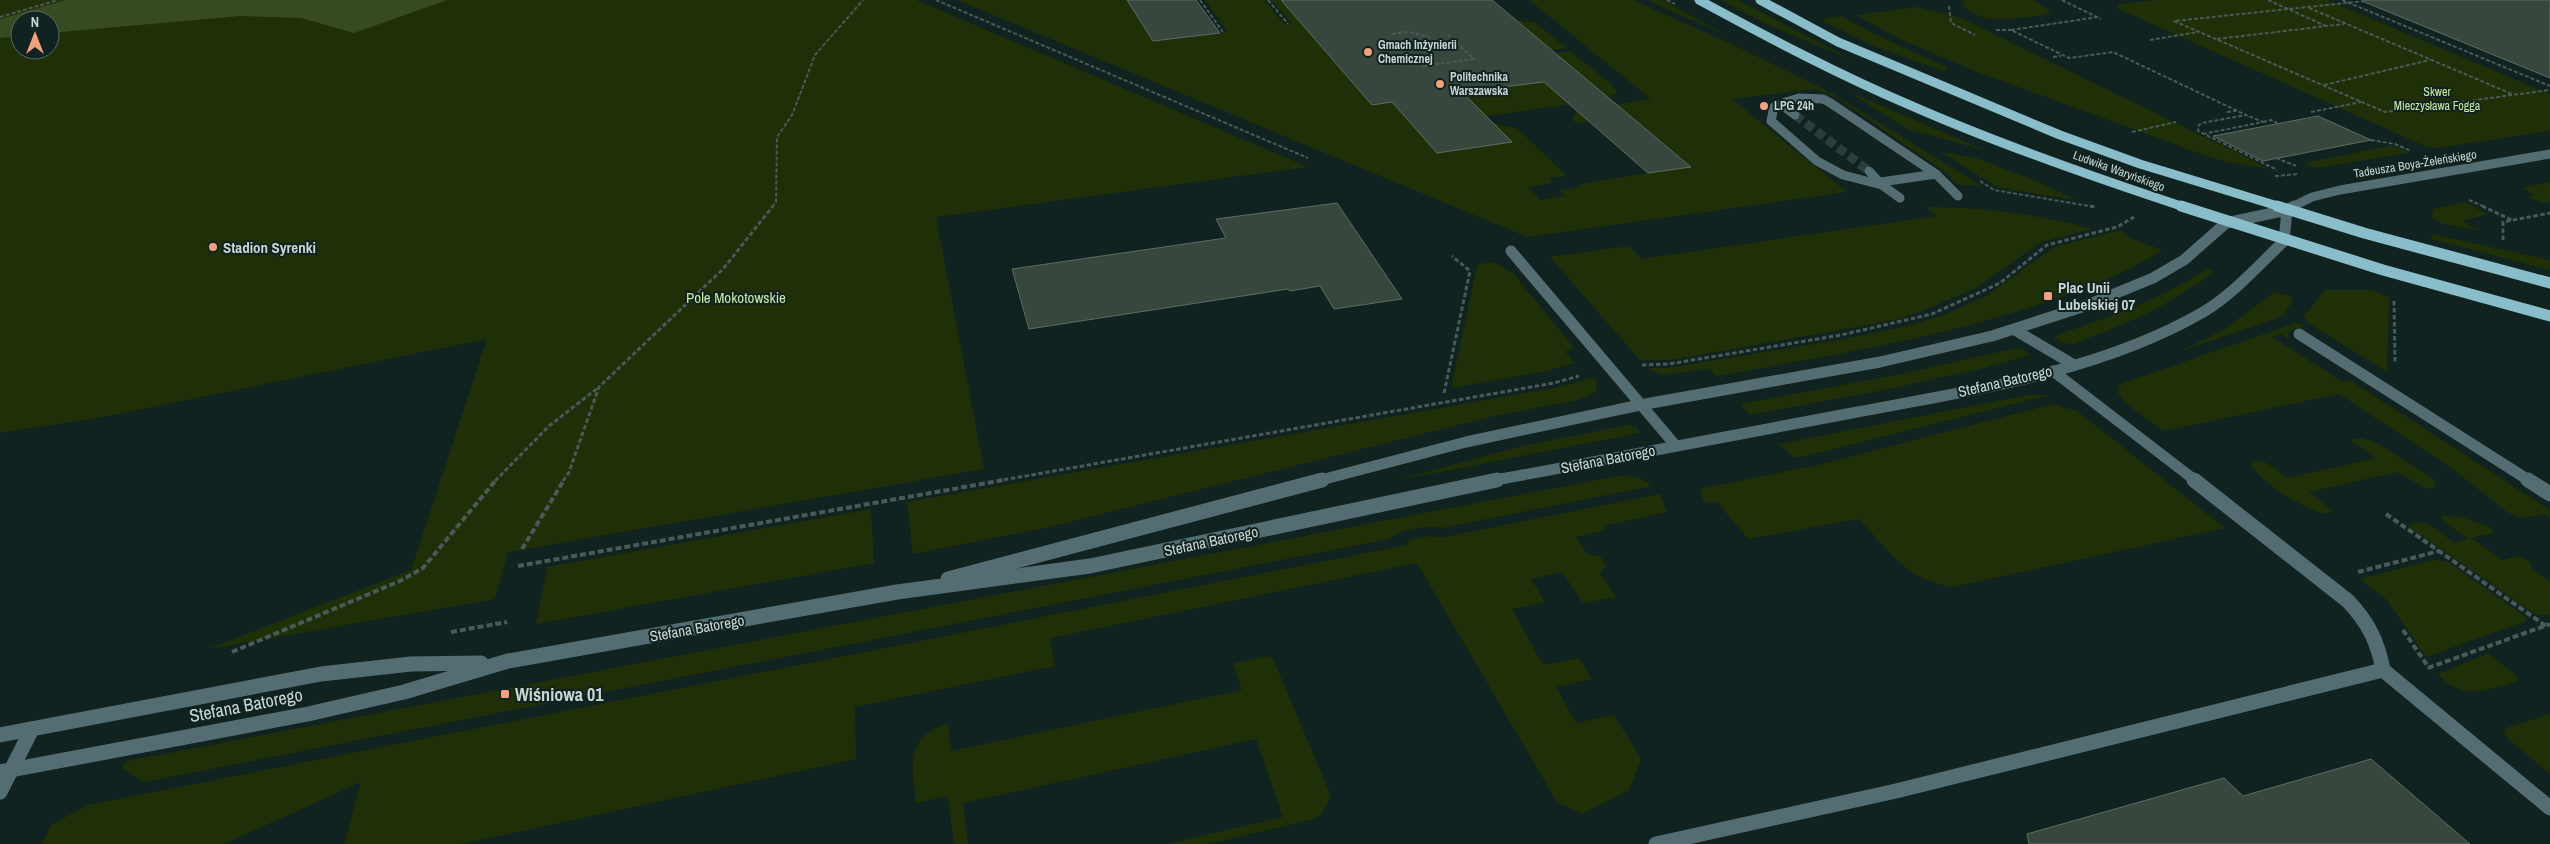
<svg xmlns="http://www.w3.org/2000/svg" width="2550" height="844" viewBox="0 0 2550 844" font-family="'Archivo Narrow',sans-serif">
	<rect width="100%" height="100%" fill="#102320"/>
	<g fill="#1f2f07" fill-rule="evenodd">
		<path d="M 0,0 L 916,0 L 1308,167 L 936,217 L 984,469 L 508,552 L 495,599 L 208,649 L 411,570 L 487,339 L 103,417 L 0,433 ZM 20,20 L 50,20 L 50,50 L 20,50 Z"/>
		<polygon points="957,0 1128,0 1154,41 1228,32 1205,0 1264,0 1285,25 1292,24 1271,0 1281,0 1372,105 1583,76 1555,53 1570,51 1612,85 1617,93 1595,101 1414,126 1437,153 1511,142 1493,123 1518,129 1567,176 1548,178 1553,183 1528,187 1540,200 1565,196 1560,190 1576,188 1581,184 1691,166 1624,110 1583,116 1589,121 1576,123 1573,120 1574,114 1579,110 1651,99 1529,0 1633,0 1736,46 1835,95 1981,186 1960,185 1950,179 1952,177 1837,98 1815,89 1732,99 1847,192 1527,237"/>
		<polygon points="1647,0 1663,0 1728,36"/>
		<polygon points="1721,0 1738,0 1856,62 1766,24"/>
		<path d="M 1964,0 L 2033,0 L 2051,11 C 2045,16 2036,16 2029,17 C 2007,19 1977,24 1962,4 Z"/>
		<polygon points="2156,0 2327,0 2550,94 2550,131 2437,148 2427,147 2116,8 2118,4"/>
		<polygon points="1917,7 1961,18 2270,169 2227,162 2207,156 1972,70 1900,39 1856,15"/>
		<polygon points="1841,16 1868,31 1948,68 1944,71 1873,46 1823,21 1825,18"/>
		<polygon points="1517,21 1534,22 1567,48 1552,50"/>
		<polygon points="1852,94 1854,94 1987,151 1907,129"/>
		<polygon points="2394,145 2410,153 2315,168 2304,163"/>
		<polygon points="1942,152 1979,159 2036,181 2077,200 1998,188"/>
		<polygon points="2550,182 2550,202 2542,203 2527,197 2535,195 2521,188"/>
		<polygon points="2464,202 2488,214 2463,221 2469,226 2483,231 2442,224 2432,217 2433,209"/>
		<path d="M 1925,207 C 1981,207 2038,214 2092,229 L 2041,242 L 1976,288 L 1925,310 L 1895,320 L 1671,360 L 1640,360 L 1550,257 L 1629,246 L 1642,259 L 1936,216 Z"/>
		<path d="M 2120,230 L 2129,238 L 2163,250 C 2121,276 2078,292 2031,307 C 1929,340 1822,357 1716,376 L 1709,369 L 1661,375 L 1647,368 L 1667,368 L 1845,339 L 1907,326 L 1944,315 L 1988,295 L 2054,247 Z"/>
		<polygon points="2432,234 2550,260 2550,270 2431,239"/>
		<polygon points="1493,262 1513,273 1575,349 1565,351 1574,363 1547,371 1451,388 1477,267 1479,264"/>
		<path d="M 2208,268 L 2214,271 C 2172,305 2123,326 2072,344 L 2063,343 L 2055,338 L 2057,335 C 2110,317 2161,299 2208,268 Z"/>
		<polygon points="2325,290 2373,290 2389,298 2387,372 2307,322 2304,316"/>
		<polygon points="2275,292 2291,296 2293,300 2283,316 2179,352 2223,330"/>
		<polygon points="2296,323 2305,326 2289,331 2288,339 2281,334 2272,337 2343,382 2351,381 2550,510 2550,519 2543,514 2522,518 2507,512 2450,467 2339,394 2164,431 2126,404 2118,393 2119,386 2126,382"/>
		<polygon points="2016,348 2023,349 2030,355 1976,370 1879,391 1750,415 1740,404 1906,373"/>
		<polygon points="1595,377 1597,382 1596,391 1591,395 1577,400 1490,417 1045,528 913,554 907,502 1560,387"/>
		<polygon points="2028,395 2049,395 1797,458 1790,455 1779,444"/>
		<path d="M 2053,404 L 2077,411 L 2225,528 L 1952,587 C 1905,579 1889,551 1859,519 L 1748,539 L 1717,502 L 1705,504 L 1699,489 L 1822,464 Z"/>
		<polygon points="1628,425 1636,427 1640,433 1393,481 1522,446"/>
		<path d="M 2360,438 L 2377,443 L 2431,477 L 2435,481 L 2436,487 L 2426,489 L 2398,472 L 2309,492 L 2333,511 C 2318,523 2260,480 2251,466 L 2253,462 L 2262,460 L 2288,478 L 2376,458 L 2350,440 Z"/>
		<path d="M 1618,476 L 1638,477 L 1652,486 L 1442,528 C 1426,525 1402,528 1389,539 L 144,782 L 122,768 L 127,761 Z"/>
		<polygon points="1660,494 1667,512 1603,526 1606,530 1576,537 1587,554 1600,556 1606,566 1600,573 1616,597 1583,603 1562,572 1531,579 1545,602 1512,609 1543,665 1579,658 1592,679 1556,687 1576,723 1614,715 1641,759 1629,790 1582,814 1557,802 1417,563 1050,638 1055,666 855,707 856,759 462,844 344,844 361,782 224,844 42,844 51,825 88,805 1407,545 1409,540 1429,536 1439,538"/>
		<polygon points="871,509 874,563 536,624 547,567"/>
		<path d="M 2445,516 L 2461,517 L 2490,527 L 2493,533 L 2471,538 L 2503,560 L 2518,556 L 2531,562 L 2531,568 L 2550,581 L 2550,615 L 2536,615 L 2408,526 C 2423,514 2442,534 2454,543 L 2468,539 L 2442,520 L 2441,517 Z"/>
		<polygon points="2434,560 2448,562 2526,617 2526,621 2426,657 2386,599 2359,579"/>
		<path d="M 2488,653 L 2519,678 L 2515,682 C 2486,690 2461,701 2438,674 Z"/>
		<path d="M 1269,656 L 1274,661 L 1331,796 L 1322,813 L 1314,819 L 1209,844 L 1167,844 L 1283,817 L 1256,739 L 963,803 L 968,844 L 954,844 L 948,796 L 916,803 C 912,764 904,738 948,723 L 951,751 L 1242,690 L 1233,663 Z"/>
		<polygon points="2550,714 2550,774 2507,738 2503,729"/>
	</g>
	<polygon fill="#384a21" points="65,0 447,0 354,33 301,18 240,16 50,33 50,20 20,20 20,36 0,38 0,19"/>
	<g fill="#38473d" stroke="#5d6d63">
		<polygon points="1127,0 1196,0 1220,33 1153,41"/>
		<polygon points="1281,0 1492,0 1691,167 1648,173 1544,82 1462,92 1512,142 1437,153 1392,102 1372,105"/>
		<polygon points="2363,0 2550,0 2550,78 2362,1"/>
		<polygon points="2318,116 2371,140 2263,161 2213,136"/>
		<polygon points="1337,203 1402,299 1334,309 1320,286 1290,291 1288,289 1029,329 1012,269 1226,238 1216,219"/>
		<polygon points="2371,759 2470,844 2029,844 2027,834 2224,778 2243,796"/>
	</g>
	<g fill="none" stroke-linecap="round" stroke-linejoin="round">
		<polyline stroke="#2c3e3b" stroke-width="9" stroke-dasharray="9 4.5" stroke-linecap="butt" points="1795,115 1869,171"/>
		<g stroke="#495a58" stroke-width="2" stroke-dasharray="4 2" stroke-linecap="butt">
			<polyline points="936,0 1308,158"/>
			<polyline points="1200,0 1223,32"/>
			<polyline points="1268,0 1288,24"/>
			<polyline points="1667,0 1675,4"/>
			<polyline points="2062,0 2101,19"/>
			<polyline points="2268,0 2326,26"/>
			<polyline points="2342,0 2550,86"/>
			<polyline points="2365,1 2174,21 2385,112 2550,90"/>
			<polyline points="1949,6 1951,23 1975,35"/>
			<polyline points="2309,8 2512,94"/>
			<polyline points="0,17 58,0"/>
			<polyline points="2098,17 2011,30 2069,58 2113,52 2246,115 2202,123 2199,125 2198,131 2277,170"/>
			<polyline points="1996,30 2011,30"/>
			<polyline points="1392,34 1409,32 1430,37"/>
			<polyline points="2217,39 2344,24"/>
			<polyline points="2150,40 2198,32"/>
			<polyline points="2053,57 2061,56"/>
			<polyline points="1423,66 1474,59 1448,35"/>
			<polyline points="2324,85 2430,60"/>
			<polyline points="2227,112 2236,111"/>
			<polyline points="2311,112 2361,102"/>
			<polyline points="2263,122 2271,120 2277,123"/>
			<polyline points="2132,132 2176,122"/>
			<polyline points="2203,134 2263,122 2246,115"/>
			<polyline points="2371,140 2395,144 2411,151"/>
			<polyline points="2276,158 2296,166"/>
			<polyline points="2275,176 2298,174"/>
			<polyline points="1980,181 1994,190 2095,207"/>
			<polyline points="2469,200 2485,207"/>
			<polyline points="772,207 776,202 777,137 792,115 815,55 863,0"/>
		</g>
		<g stroke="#495a58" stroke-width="3" stroke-dasharray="4.5 2.5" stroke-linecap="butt">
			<polyline points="2090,206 2095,207"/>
			<polyline points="2482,206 2512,220"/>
			<polyline points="2503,240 2503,222 2550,213"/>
			<polyline points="2394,301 2395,362"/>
			<polyline points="1642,365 1669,364 1841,335 1932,314 2000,283 2047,245 2117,227 2134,217"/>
			<polyline points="1444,393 1470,271 1452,256"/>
			<polyline points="495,481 549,426 599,387"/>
			<polyline points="563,481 569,472 599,387 723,269 773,206"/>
			<polyline points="997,481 1554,383 1579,376"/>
		</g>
		<g stroke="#495a58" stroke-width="4" stroke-dasharray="6 3" stroke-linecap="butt">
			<polyline points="2386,514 2546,626"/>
			<polyline points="522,549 564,480"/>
			<polyline points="518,566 1004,480"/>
			<polyline points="2358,572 2439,551"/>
			<polyline points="2403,630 2429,668"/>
			<polyline points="451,632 507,622"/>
			<polyline points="232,652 402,580 423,568 496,480"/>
			<polyline points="2428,668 2550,624"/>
		</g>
		<g stroke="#546d73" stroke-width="9">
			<polyline points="1786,102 1774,107 1771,121 1817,161 1843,175 1882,185"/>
			<polyline points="1795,115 1787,109 1786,102 1799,98 1823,99 1829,102 1936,174 1958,196"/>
			<polyline points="1869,171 1882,185 1900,198"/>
			<polyline points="1881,182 1936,174"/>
			<polyline points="2292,207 2312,197 2340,190 2550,154"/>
		</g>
		<g stroke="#546d73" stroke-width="11">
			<polyline points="1511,251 1676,446"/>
			<polyline points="2015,330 2074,365"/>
			<polyline points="2299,334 2530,481"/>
			<polyline points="2053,371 2196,481"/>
			<polyline points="1317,481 1466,442 1640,405 1880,362 1992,336 2085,306 2153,278 2184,260 2226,223 2287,210 2294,206"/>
			<path d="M 1490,481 C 1611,459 1732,436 1852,413 C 1969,391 2101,372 2205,311 C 2234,293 2259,265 2284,241 L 2287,210"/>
		</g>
		<g stroke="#546d73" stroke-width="15">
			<path d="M 2194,480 L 2348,601 C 2368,622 2378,642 2383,670"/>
			<polyline points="2528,480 2550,494"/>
			<polyline points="948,579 1322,480"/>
			<polyline points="0,735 321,674 411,664 481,663"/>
			<polyline points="0,772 308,714 404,692 508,661 897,592 1090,566 1497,480"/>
			<polyline points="0,792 32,729"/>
			<polyline points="1656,844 1896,791 2383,670 2550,808"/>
		</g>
		<g stroke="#88bdc9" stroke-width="9">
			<path d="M 1699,0 C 1769,38 1839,75 1912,106 C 2001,145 2093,177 2184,207"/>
			<polyline points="1760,0 1838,42 2060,135 2140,164 2281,207"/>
		</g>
		<g stroke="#88bdc9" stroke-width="11">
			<polyline points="2181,206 2383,270 2550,316"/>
			<polyline points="2277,206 2364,233 2550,283"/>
		</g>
	</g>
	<g fill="#f1a17d" stroke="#102320" stroke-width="2">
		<circle cx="1368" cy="52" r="5"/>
		<circle cx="1440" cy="84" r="5"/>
		<circle cx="1764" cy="106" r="5"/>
		<circle cx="213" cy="247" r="5"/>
		<rect x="2043" y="291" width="10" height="10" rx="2.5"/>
		<rect x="500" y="689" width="10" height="10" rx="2.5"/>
	</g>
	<g text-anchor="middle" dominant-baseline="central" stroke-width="4" stroke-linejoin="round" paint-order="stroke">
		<g font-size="12" font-weight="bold" fill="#cad6d4" stroke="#102320" text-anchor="start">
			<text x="1378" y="45">Gmach Inżynierii<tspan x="1378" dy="14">Chemicznej</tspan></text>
			<text x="1450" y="77">Politechnika<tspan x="1450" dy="14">Warszawska</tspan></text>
			<text x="1774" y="106">LPG 24h</text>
		</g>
		<g font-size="12" fill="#c8e9a3" stroke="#102320">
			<text x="2437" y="92">Skwer<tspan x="2437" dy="14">Mieczysława Fogga</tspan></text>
		</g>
		<g font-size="12" fill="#cad6d4" stroke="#102320">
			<text transform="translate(2415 164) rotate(-9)">Tadeusza Boya-Żeleńskiego</text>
			<text transform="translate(2119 171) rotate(20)">Ludwika Waryńskiego</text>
		</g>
		<g font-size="15" font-weight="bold" fill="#cad6d4" stroke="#102320" text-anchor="start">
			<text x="223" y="247">Stadion Syrenki</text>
			<text x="2058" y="287">Plac Unii<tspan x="2058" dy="17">Lubelskiej 07</tspan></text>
		</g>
		<g font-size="15" fill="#c8e9a3" stroke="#102320">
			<text x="736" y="297">Pole Mokotowskie</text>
		</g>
		<g font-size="15" fill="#cad6d4" stroke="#102320">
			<text transform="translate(2005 381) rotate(-13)">Stefana Batorego</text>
			<text transform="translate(1608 459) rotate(-11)">Stefana Batorego</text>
			<text transform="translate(1211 541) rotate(-12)">Stefana Batorego</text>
			<text transform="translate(697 628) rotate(-10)">Stefana Batorego</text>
		</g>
		<g font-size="18" font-weight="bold" fill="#cad6d4" stroke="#102320" text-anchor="start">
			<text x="515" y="694">Wiśniowa 01</text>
		</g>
		<g font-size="18" fill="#cad6d4" stroke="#102320">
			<text transform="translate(246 705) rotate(-11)">Stefana Batorego</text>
		</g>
	</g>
	<g transform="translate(35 35)"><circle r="24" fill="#102320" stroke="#5a6b68"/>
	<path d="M0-4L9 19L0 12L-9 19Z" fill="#f1a17d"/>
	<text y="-8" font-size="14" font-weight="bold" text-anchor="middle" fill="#cad6d4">N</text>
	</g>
</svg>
